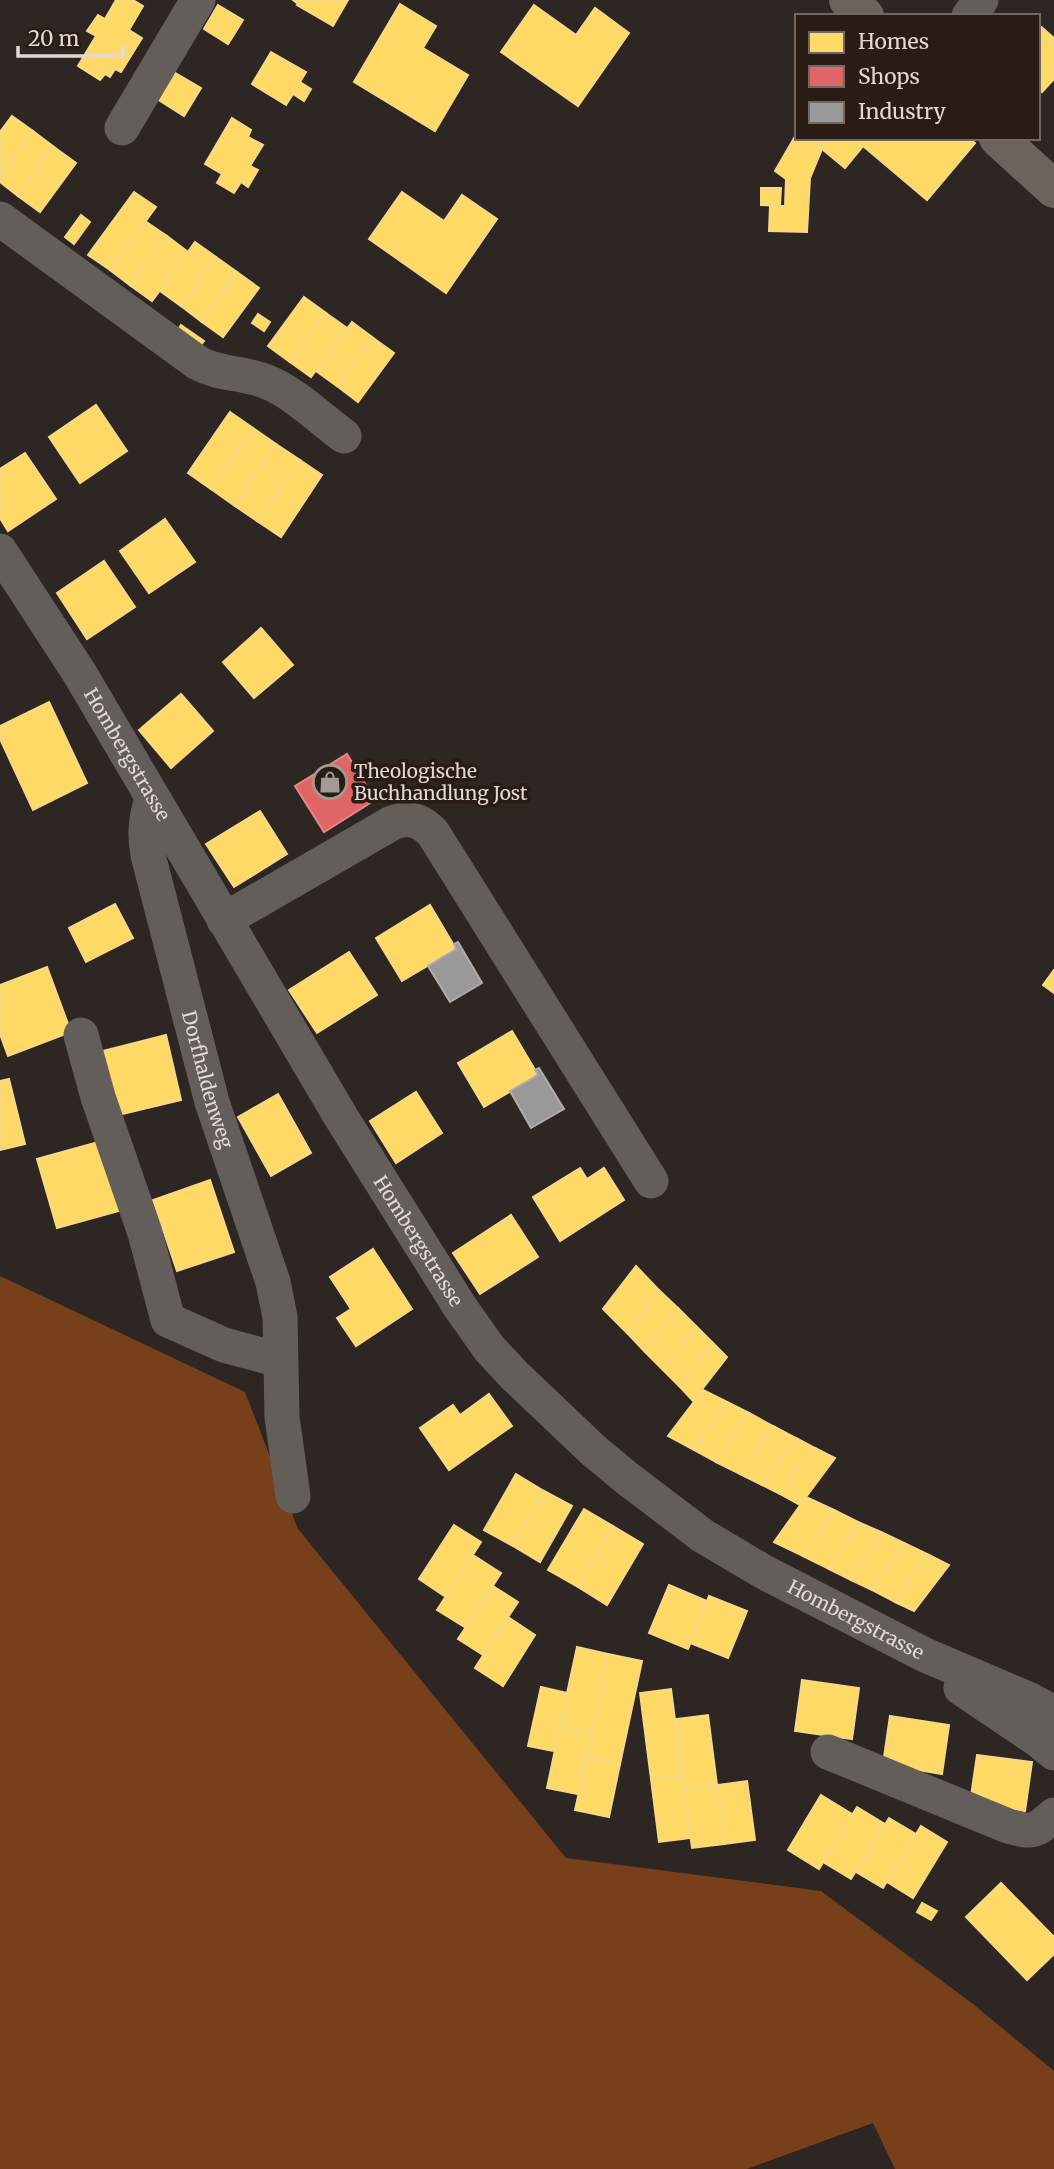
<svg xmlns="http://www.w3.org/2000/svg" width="1054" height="2169" viewBox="0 0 1054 2169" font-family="Merriweather,serif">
	<rect width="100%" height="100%" fill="#2e2623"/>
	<polygon fill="#773f1a" points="0,1276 245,1392 298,1529 566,1858 821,1891 973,2004 1054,2071 1054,2169 895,2169 873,2123 747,2169 0,2169"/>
	<g fill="#ffd966" stroke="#f6d987" stroke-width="2">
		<polygon points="116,0 133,0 143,6 129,30 142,38 121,72 115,69 110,77 105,74 100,80 78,66 96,36 87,31 98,15 105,19"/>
		<polygon points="293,0 348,0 333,26 297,5 298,4"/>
		<polygon points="400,4 436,26 423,48 468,75 435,131 354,82"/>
		<polygon points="218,5 243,20 228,44 204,29"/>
		<polygon points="534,5 576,35 595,8 629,33 578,106 501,52"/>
		<polygon points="1038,24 1054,38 1054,79 1042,92 1038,88"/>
		<polygon points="271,52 306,72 300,82 311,89 304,101 293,94 286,105 252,84"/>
		<polygon points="172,71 201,88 184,116 157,99"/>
		<polygon points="12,116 33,131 0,177 0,132"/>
		<polygon points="232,118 251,130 248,137 263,145 250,166 258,170 248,187 241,182 234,193 217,183 222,174 205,164"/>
		<polygon points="33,131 54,147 18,196 0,182 0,177"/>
		<polygon points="797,133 797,138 820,138 816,144 822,149 810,178 807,232 769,231 770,206 785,206 786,179 775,171"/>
		<polygon points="820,138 969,138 975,143 927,200 863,146 845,168 816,144"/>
		<polygon points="54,147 76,163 40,212 18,196"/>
		<polygon points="761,188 781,188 780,206 761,205"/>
		<polygon points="134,192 156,207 110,270 88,255"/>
		<polygon points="402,192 444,221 462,195 497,219 446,293 369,239"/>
		<polygon points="81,215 90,222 74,244 65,237"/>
		<polygon points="145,221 167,236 131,286 110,270"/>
		<polygon points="167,236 188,252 152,301 131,286"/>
		<polygon points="195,242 216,257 181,306 160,291"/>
		<polygon points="216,257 237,272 202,322 181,306"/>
		<polygon points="237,272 259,288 223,337 202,322"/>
		<polygon points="304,297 326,313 290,362 268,346"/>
		<polygon points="326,313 347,328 311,377 290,362"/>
		<polygon points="258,314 270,322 264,331 252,323"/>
		<polygon points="352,322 372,337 337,386 316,371"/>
		<polygon points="181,325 204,341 197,350 175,335"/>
		<polygon points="372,337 394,353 358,402 337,386"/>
		<polygon points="96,405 127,451 80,483 49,437"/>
		<polygon points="230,412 253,428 211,489 188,473"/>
		<polygon points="253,428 276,444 235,506 211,489"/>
		<polygon points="276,444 300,460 257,521 235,506"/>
		<polygon points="25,453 56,499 8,531 0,518 0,469"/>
		<polygon points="300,460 322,475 281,537 257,521"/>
		<polygon points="165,519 195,562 149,593 120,551"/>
		<polygon points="104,561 135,607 87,639 57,593"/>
		<polygon points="261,628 293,665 254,698 223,662"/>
		<polygon points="181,694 213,731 171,768 139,730"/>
		<polygon points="49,702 87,783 33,810 0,739 0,726"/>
		<polygon points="260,811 287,854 234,887 206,844"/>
		<polygon points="115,904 133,938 86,962 69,928"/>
		<polygon points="430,905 456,949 402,981 376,938"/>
		<polygon points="349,952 377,995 317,1033 289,990"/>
		<polygon points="47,967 71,1032 8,1056 0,1034 0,985"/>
		<polygon points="1054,970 1054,993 1043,985"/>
		<polygon points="512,1031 538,1075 484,1107 458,1063"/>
		<polygon points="166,1035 181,1100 118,1115 103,1051"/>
		<polygon points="9,1079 25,1144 0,1150 0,1081"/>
		<polygon points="416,1092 442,1133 396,1163 370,1121"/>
		<polygon points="278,1094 311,1153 271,1176 238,1117"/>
		<polygon points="102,1141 122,1210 57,1228 37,1159"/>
		<polygon points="580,1168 587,1179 604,1168 624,1200 560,1241 533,1197"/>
		<polygon points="210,1180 234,1252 177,1271 153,1200"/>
		<polygon points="511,1215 538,1257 480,1294 453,1253"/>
		<polygon points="373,1249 412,1309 356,1346 337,1318 351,1309 330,1277"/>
		<polygon points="636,1266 659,1290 627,1333 603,1309"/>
		<polygon points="659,1290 678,1308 645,1352 627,1333"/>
		<polygon points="678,1308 696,1326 663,1370 645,1352"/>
		<polygon points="696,1326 712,1342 679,1386 663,1370"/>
		<polygon points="712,1342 727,1357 693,1401 679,1386"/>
		<polygon points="703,1390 727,1402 694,1450 668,1436"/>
		<polygon points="489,1394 512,1426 449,1470 420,1428 453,1405 460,1415"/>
		<polygon points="727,1402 749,1413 716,1462 694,1450"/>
		<polygon points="749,1413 773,1426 740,1474 716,1462"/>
		<polygon points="773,1426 796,1438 762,1485 740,1474"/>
		<polygon points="796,1438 815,1448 780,1494 762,1485"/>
		<polygon points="815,1448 835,1458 800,1505 780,1494"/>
		<polygon points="516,1474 544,1491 513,1546 484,1530"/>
		<polygon points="544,1491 572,1506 540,1562 513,1546"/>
		<polygon points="806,1497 834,1510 803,1556 774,1542"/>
		<polygon points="584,1509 613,1526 578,1587 548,1570"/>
		<polygon points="834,1510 858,1522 829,1569 803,1556"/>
		<polygon points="858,1522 881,1532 851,1580 829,1569"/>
		<polygon points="454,1525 481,1542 446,1597 419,1579"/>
		<polygon points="613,1526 643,1544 607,1605 578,1587"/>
		<polygon points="881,1532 904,1543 872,1590 851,1580"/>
		<polygon points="904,1543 929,1555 895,1602 872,1590"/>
		<polygon points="473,1555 501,1573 466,1628 437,1610"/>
		<polygon points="929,1555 949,1565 914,1611 895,1602"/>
		<polygon points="669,1585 707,1601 688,1649 649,1633"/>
		<polygon points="493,1586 518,1602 483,1655 458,1639"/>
		<polygon points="709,1596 747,1611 728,1658 690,1643"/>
		<polygon points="508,1617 535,1635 503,1686 475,1668"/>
		<polygon points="577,1647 608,1654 592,1733 560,1726"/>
		<polygon points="608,1654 642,1661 620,1764 587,1757"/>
		<polygon points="802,1680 859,1688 852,1739 795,1731"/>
		<polygon points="541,1687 567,1693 554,1751 528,1746"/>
		<polygon points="671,1689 682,1775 651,1779 640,1693"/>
		<polygon points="708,1715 717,1785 684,1789 676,1719"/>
		<polygon points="890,1716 949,1725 942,1774 883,1764"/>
		<polygon points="560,1726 592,1733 578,1794 547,1788"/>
		<polygon points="977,1755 1032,1762 1025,1811 970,1803"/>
		<polygon points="587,1757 620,1764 609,1817 575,1810"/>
		<polygon points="682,1775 691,1838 659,1842 651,1779"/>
		<polygon points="747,1781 755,1840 725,1844 717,1785"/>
		<polygon points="717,1785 725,1844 692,1848 684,1789"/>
		<polygon points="821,1795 852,1814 819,1869 788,1850"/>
		<polygon points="857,1807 885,1824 851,1879 823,1862"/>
		<polygon points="889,1818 916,1834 883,1888 856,1872"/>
		<polygon points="921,1826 947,1842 913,1898 887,1882"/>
		<polygon points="1001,1883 1054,1937 1054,1954 1027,1980 966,1917"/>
		<polygon points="922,1903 937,1911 931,1920 917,1912"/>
	</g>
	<polygon fill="#e06666" stroke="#e18887" stroke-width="2" points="347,754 375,800 324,832 295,786"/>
	<g fill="#999" stroke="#afacab" stroke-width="2">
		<polygon points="458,942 482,983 450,1002 428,966 456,949 454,944"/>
		<polygon points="539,1068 564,1109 531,1128 510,1091 538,1075 535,1070"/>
	</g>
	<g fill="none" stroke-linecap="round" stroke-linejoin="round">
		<g stroke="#645e5b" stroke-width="35">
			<polyline points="969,16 981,0"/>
			<polyline points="122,128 198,0"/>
			<path d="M 0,219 L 198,363 C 220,375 244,372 267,382 C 293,392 321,419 344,436"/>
			<path id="s1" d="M 0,551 L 80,674 L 341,1117 L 460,1307 L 489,1348 L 514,1375 L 593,1450 L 628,1479 L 703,1536 L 764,1572 L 925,1655 L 1028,1699 L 1054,1713"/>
			<path id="s2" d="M 152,798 C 146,818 144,834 148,855 L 212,1102 L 273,1282 L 280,1317 L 282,1417 L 293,1496"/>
			<path d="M 224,920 L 392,823 C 409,816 421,820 433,833 L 651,1181"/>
			<polyline points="81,1035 98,1097 145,1233 168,1320 224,1345 280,1360"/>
			<polyline points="961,1688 1038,1740 1054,1753"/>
			<path d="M 828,1752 L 1008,1826 C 1033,1833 1035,1832 1054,1815"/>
		</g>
		<g stroke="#6c625e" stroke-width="38">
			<polyline points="848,0 865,16"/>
			<polyline points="998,138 1054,189"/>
		</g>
	</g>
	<defs>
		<g id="shop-ring" transform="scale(1.75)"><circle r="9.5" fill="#281c14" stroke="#a39a96" stroke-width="1.5"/><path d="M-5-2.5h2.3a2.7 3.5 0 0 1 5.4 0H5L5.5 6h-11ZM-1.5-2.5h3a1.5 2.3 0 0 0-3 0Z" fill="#a39a96"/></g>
	</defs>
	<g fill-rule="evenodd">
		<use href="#shop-ring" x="330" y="782"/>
	</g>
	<g text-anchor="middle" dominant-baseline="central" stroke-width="7" stroke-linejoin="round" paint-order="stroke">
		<g font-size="19" fill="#e2d9d4" stroke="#281c14">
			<text stroke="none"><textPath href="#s1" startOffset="240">Hombergstrasse</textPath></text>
			<text stroke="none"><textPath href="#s2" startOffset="290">Dorfhaldenweg</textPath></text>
			<text stroke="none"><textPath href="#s1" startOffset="807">Hombergstrasse</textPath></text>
			<text stroke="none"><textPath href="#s1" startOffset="1395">Hombergstrasse</textPath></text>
		</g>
		<g font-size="19" fill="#e2d9d4" stroke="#281c14" text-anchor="start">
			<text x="354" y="771">Theologische<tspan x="354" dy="22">Buchhandlung Jost</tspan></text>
		</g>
	</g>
	<rect x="795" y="14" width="245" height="126" fill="#281c14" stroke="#726861" stroke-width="2"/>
	<rect x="809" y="32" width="35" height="21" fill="#ffd966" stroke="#726861" stroke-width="2"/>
	<text x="858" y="49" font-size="21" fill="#e2d9d4">Homes</text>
	<rect x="809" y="66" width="35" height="21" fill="#e06666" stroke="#726861" stroke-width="2"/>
	<text x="858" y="84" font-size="21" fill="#e2d9d4">Shops</text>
	<rect x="809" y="102" width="35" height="21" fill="#999999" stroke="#726861" stroke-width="2"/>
	<text x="858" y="119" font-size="21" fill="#e2d9d4">Industry</text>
	<path d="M18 46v10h105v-10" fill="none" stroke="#e2d9d4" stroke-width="3.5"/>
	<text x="28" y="46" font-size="21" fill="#e2d9d4" stroke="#281c14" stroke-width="5" paint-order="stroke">20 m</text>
</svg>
